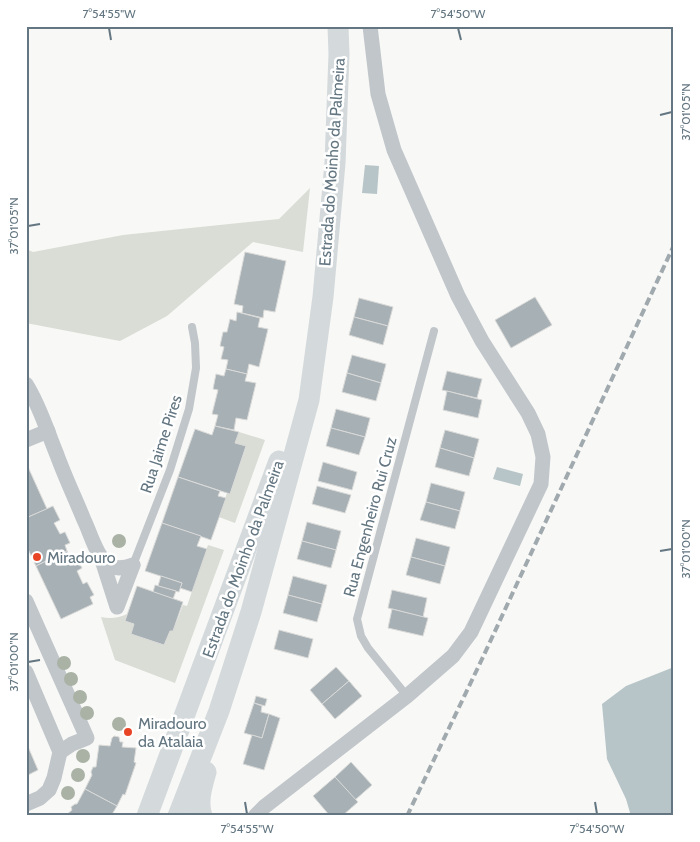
<svg xmlns="http://www.w3.org/2000/svg" width="700" height="842" viewBox="0 0 700 842" font-family="Cabin,sans-serif">
	<rect width="100%" height="100%" fill="#f8f8f6"/>
	<g fill="#d9ddd5">
		<polygon points="310,188 303,252 253,242 167,316 120,341 26,323 26,249 33,252 123,235 279,219"/>
		<polygon points="239,432 265,440 235,523 219,517 227,493 230,494 246,447 235,443"/>
		<path d="M 208,545 L 224,550 L 175,683 L 115,660 L 101,617 C 110,619 119,618 127,614 L 125,621 L 134,624 L 131,634 L 164,645 L 170,631 L 173,631 L 183,605 L 187,606 Z"/>
	</g>
	<g fill="#b7c5c8">
		<polygon points="365,165 379,166 377,194 362,193"/>
		<polygon points="497,467 523,474 520,486 493,479"/>
		<polygon points="674,667 674,816 631,816 626,799 607,759 602,704 626,686"/>
	</g>
	<g fill="#a6b0b5" stroke="#dadad8">
		<polygon points="245,252 286,261 275,312 264,310 263,318 242,313 243,306 234,304"/>
		<polygon points="535,297 552,325 511,348 495,320"/>
		<polygon points="359,298 393,307 388,326 354,317"/>
		<polygon points="237,312 260,318 258,327 268,329 259,367 249,364 247,374 226,369 228,360 221,359 224,347 220,346 223,332 227,332 230,319 236,321"/>
		<polygon points="354,317 388,326 383,345 349,335"/>
		<polygon points="352,355 386,364 381,383 347,373"/>
		<polygon points="226,369 247,374 245,381 256,383 247,420 236,418 234,430 215,426 218,415 212,414 218,390 213,389 216,374 224,376"/>
		<polygon points="447,371 482,379 477,398 442,390"/>
		<polygon points="347,373 381,383 376,401 342,392"/>
		<polygon points="447,391 482,400 478,418 443,410"/>
		<polygon points="336,409 370,418 365,437 331,428"/>
		<polygon points="215,426 239,432 235,443 246,446 230,494 178,477 195,429 212,435"/>
		<polygon points="331,428 365,437 359,455 326,446"/>
		<polygon points="445,430 479,439 474,458 440,448"/>
		<polygon points="440,448 474,458 469,476 435,467"/>
		<polygon points="323,462 357,472 352,490 318,481"/>
		<polygon points="28,467 47,509 26,518 26,468"/>
		<polygon points="178,477 220,491 218,496 226,498 211,540 162,523"/>
		<polygon points="431,483 465,492 460,511 426,502"/>
		<polygon points="317,486 351,495 345,513 312,504"/>
		<polygon points="426,502 460,511 455,529 420,520"/>
		<polygon points="53,506 60,520 54,523 60,534 65,532 70,543 65,545 67,551 36,566 26,545 26,518"/>
		<polygon points="307,522 341,531 336,550 302,541"/>
		<polygon points="162,523 201,536 197,546 207,549 192,592 180,588 182,583 145,571"/>
		<polygon points="416,538 450,547 445,566 411,557"/>
		<polygon points="302,541 336,550 331,568 297,559"/>
		<polygon points="67,551 71,558 75,556 82,568 77,571 83,584 87,582 94,595 90,597 93,604 61,619 36,566"/>
		<polygon points="411,557 445,566 440,584 406,575"/>
		<polygon points="161,576 182,583 179,592 158,586"/>
		<polygon points="293,576 327,585 322,604 288,595"/>
		<polygon points="155,585 176,591 173,599 153,592"/>
		<polygon points="137,586 183,602 173,631 170,631 164,645 131,634 134,624 125,621"/>
		<polygon points="392,590 427,598 423,617 388,608"/>
		<polygon points="288,595 322,604 317,622 283,613"/>
		<polygon points="392,609 428,618 423,636 388,628"/>
		<polygon points="279,630 313,639 308,658 274,649"/>
		<polygon points="336,667 349,681 322,704 310,690"/>
		<polygon points="349,681 362,696 335,719 322,704"/>
		<polygon points="256,696 267,699 265,706 254,703"/>
		<polygon points="254,703 262,706 261,712 269,714 262,738 244,733"/>
		<polygon points="269,714 280,718 264,770 243,764 252,735 262,738"/>
		<polygon points="114,736 119,737 120,742 123,742 122,747 136,748 134,762 136,763 125,795 123,794 117,806 85,789 92,775 91,772 93,767 96,767 99,745 110,746 112,738"/>
		<polygon points="26,742 38,770 26,776"/>
		<polygon points="351,762 372,785 355,800 335,777"/>
		<polygon points="335,777 358,802 342,816 330,816 313,796"/>
		<polygon points="85,789 117,806 111,816 65,816 72,810 71,807 75,804 77,804"/>
	</g>
	<g fill="none" stroke-linecap="round" stroke-linejoin="round">
		<g stroke="#c1c6ca" stroke-width="8">
			<polyline points="133,565 170,470 189,409 196,368 195,343 192,327"/>
			<polyline points="407,696 368,648 361,636 357,619 434,331"/>
		</g>
		<g stroke="#c1c6ca" stroke-width="15">
			<path d="M 26,384 C 40,406 47,431 57,455 C 65,477 75,498 84,520 C 90,532 96,555 107,564 C 115,570 125,568 133,565"/>
			<polyline points="26,440 48,431"/>
			<polyline points="101,557 117,607 133,565"/>
			<polyline points="26,601 87,738 72,744 60,752"/>
			<polyline points="26,672 60,752 54,778 49,790 40,798 26,804"/>
			<polyline points="255,816 264,807 407,696 453,656 471,632 541,484 543,457 538,434 528,413 482,341 458,296 394,150 378,94 370,26"/>
		</g>
		<g stroke="#d4d9dc" stroke-width="21">
			<polyline points="147,816 279,461"/>
			<polyline points="178,816 219,711 251,612 309,400 323,297 335,163 339,54 338,26"/>
			<path d="M 202,816 C 197,802 202,786 206,772"/>
		</g>
		<polyline stroke="#a0a9ae" stroke-width="4" stroke-dasharray="8 4" stroke-linecap="butt" points="407,816 483,657 674,245"/>
	</g>
	<g fill="#a9b2a5">
		<circle cx="119" cy="541" r="7"/>
		<circle cx="64" cy="663" r="7"/>
		<circle cx="71" cy="679" r="7"/>
		<circle cx="80" cy="697" r="7"/>
		<circle cx="87" cy="713" r="7"/>
		<circle cx="119" cy="724" r="7"/>
		<circle cx="83" cy="756" r="7"/>
		<circle cx="78" cy="775" r="7"/>
		<circle cx="68" cy="793" r="7"/>
	</g>
	<path fill="none" stroke="#637681" stroke-width="2" d="M 109,28 L 111,40M 458,28 L 461,40M 660,115 L 672,112M 28,226 L 40,224M 660,551 L 672,549M 28,662 L 40,660M 245,802 L 247,814M 595,802 L 597,814"/>
	<g fill="#e84527" stroke="#fff" stroke-width="2">
		<circle cx="37" cy="557" r="5"/>
		<circle cx="128" cy="732" r="5"/>
	</g>
	<g text-anchor="middle" dominant-baseline="central" stroke-width="5" stroke-linejoin="round" paint-order="stroke">
		<g font-size="16" fill="#637681" stroke="#fff">
			<text transform="translate(332 162) rotate(-86)">Estrada do Moinho da Palmeira</text>
			<text transform="translate(161 444) rotate(-72)">Rua Jaime Pires</text>
			<text transform="translate(370 517) rotate(-75)">Rua Engenheiro Rui Cruz</text>
			<text transform="translate(243 559) rotate(-70)">Estrada do Moinho da Palmeira</text>
		</g>
		<g font-size="16" fill="#637681" stroke="#fff" text-anchor="start">
			<text x="47" y="557">Miradouro</text>
			<text x="138" y="723">Miradouro<tspan x="138" dy="18">da Atalaia</tspan></text>
		</g>
	</g>
	<rect width="700" height="842" fill="none" stroke="#ffffff" stroke-width="55"/>
	<rect x="28" y="28" width="644" height="786" fill="none" stroke="#637681" stroke-width="2"/>
	<g font-size="12" text-anchor="middle" fill="#637681">
		<text x="109" y="18">7°54'55"W</text>
		<text x="458" y="18">7°54'50"W</text>
		<text transform="translate(686 112) rotate(-90)" y="4">37°01'05"N</text>
		<text transform="translate(14 226) rotate(-90)" y="4">37°01'05"N</text>
		<text transform="translate(686 549) rotate(-90)" y="4">37°01'00"N</text>
		<text transform="translate(14 662) rotate(-90)" y="4">37°01'00"N</text>
		<text x="247" y="833">7°54'55"W</text>
		<text x="597" y="833">7°54'50"W</text>
	</g>
</svg>
